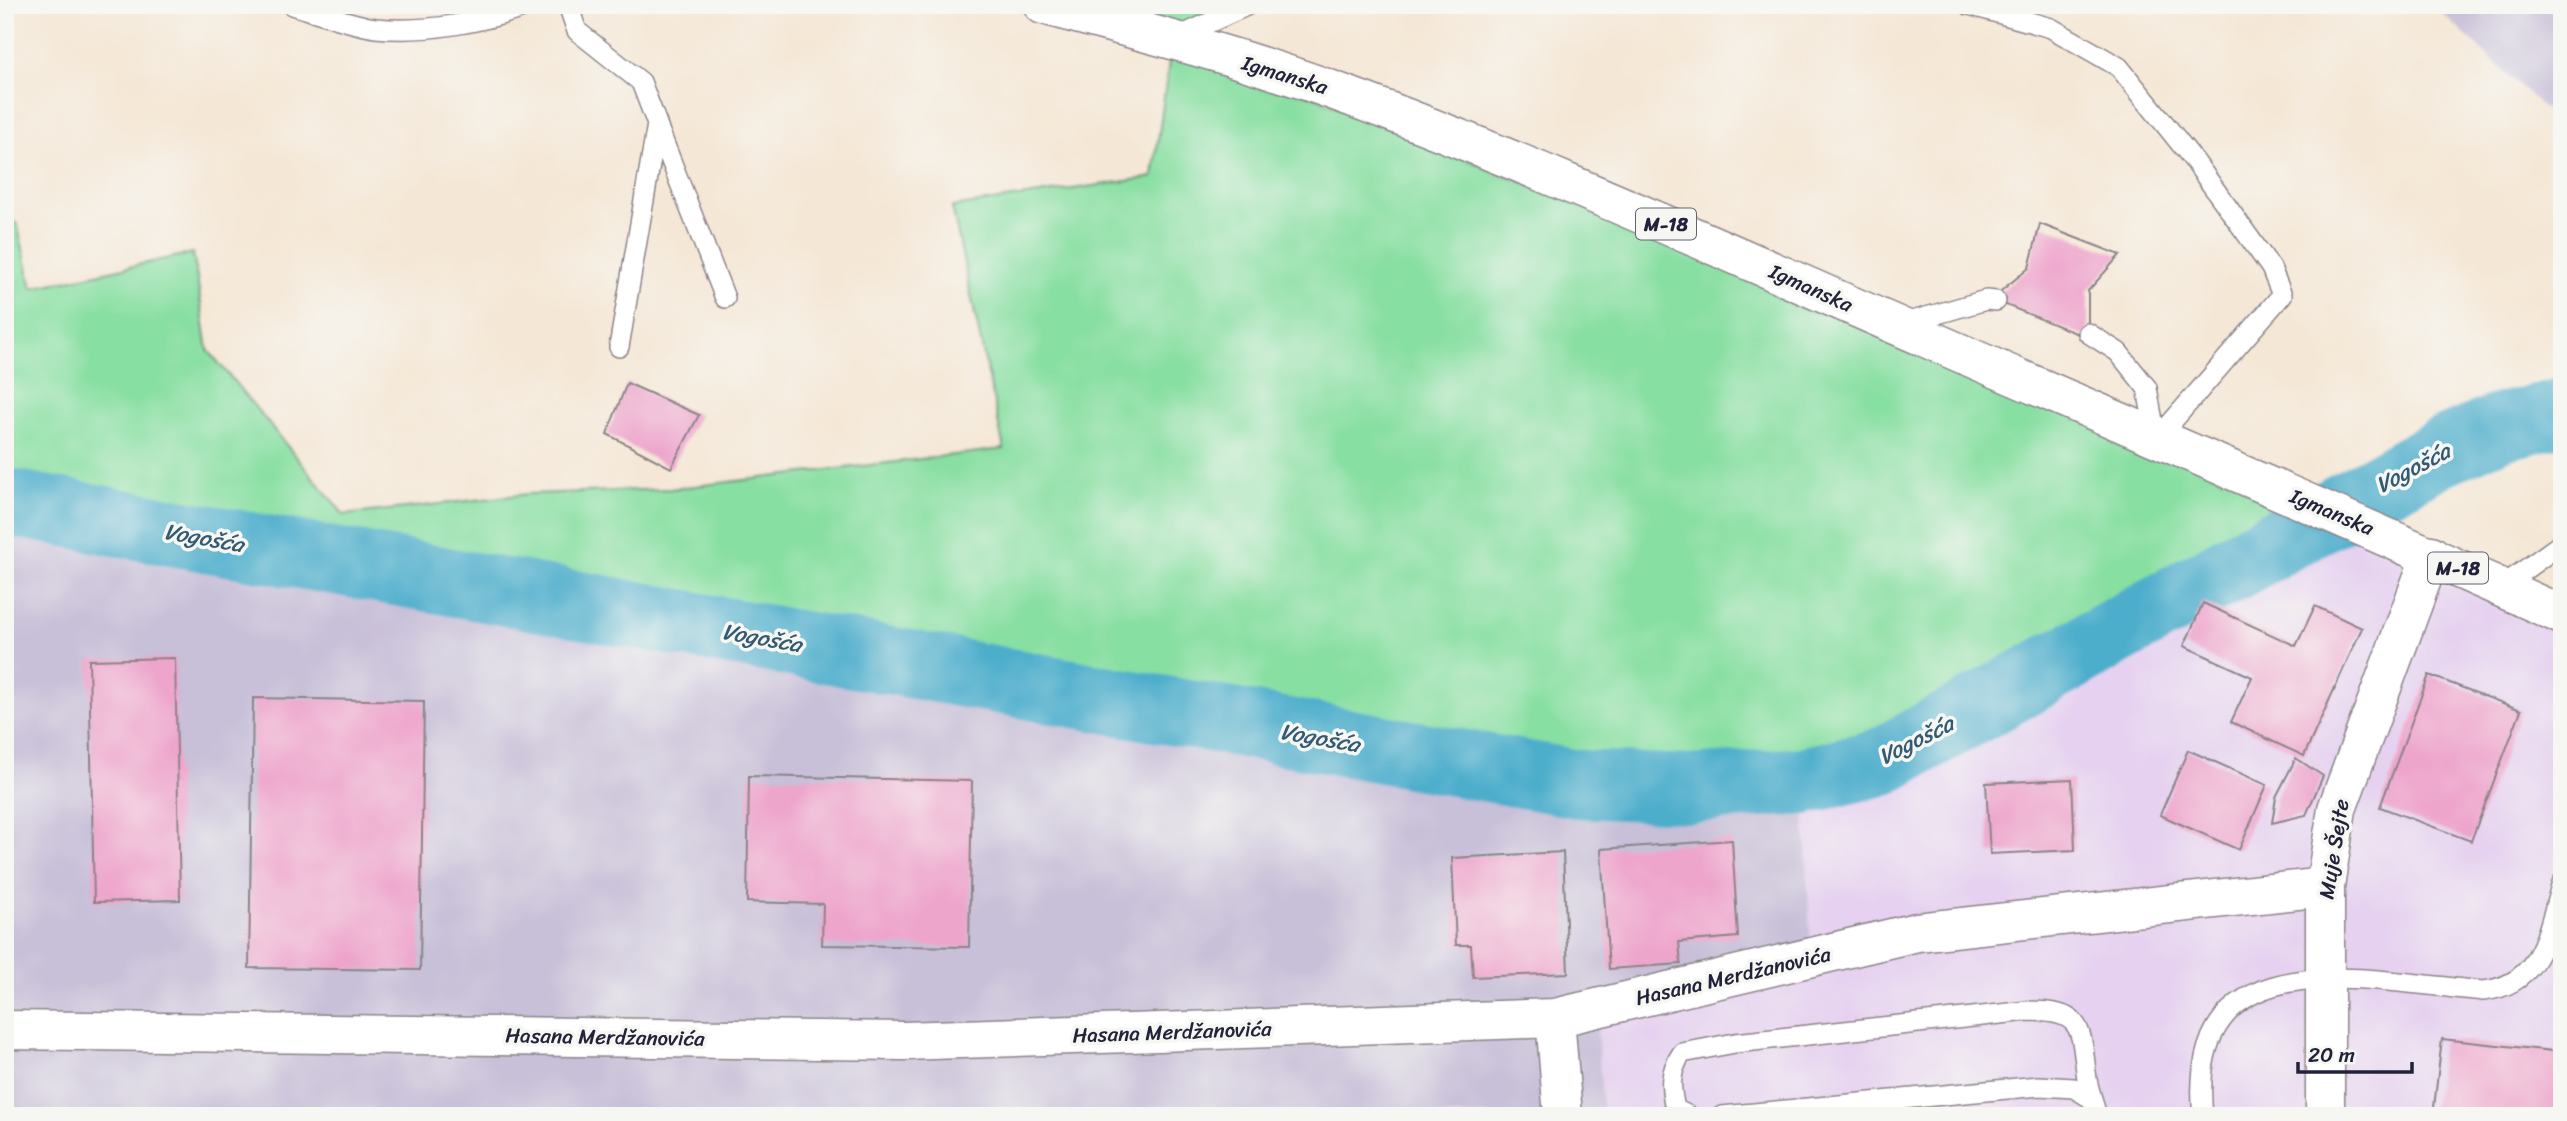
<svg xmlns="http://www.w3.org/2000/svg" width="2567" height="1121" viewBox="0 0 2567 1121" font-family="Sriracha,sans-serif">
	<rect width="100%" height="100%" fill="#f6f6f2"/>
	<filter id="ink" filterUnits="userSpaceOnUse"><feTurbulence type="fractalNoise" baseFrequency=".0143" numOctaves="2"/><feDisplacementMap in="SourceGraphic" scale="14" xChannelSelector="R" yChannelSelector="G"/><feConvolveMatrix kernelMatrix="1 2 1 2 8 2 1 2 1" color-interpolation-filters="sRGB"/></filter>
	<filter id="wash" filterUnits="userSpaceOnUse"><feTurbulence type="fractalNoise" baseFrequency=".00686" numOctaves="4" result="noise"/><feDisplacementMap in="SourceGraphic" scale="28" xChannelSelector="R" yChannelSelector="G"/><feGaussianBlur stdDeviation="1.57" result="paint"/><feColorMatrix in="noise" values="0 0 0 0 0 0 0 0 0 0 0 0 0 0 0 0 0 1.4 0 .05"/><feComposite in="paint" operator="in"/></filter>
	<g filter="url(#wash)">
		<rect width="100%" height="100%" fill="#f5e7d5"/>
		<polygon fill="#e6d2f0" points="2328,514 2562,615 2562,1116 1603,1116 1596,1008 1810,957 1803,781 1881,762"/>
		<g fill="#c8bfd8">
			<polygon points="2433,5 2562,5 2562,125"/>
			<polygon points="5,502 1578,784 1689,789 1803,781 1811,957 1596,1008 1603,1116 5,1116"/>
		</g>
		<polygon fill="#88dfa2" stroke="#55806e" stroke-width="2" points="1043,5 1248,5 1174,39 2328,514 1881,762 1803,781 1689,789 1578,784 5,502 5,220 17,223 32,288 193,253 208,350 344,515 528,494 670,489 1004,449 952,207 1153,177 1172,40"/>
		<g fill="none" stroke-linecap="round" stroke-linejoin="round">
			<polyline stroke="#4daecc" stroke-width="68" points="5,502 1578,784 1689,789 1803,781 1881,762 2439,453 2497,428 2562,412"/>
		</g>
		<g id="blocks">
			<g fill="#eea5cc">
				<polygon points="2040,224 2120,255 2088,291 2088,338 1991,299 2029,268"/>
				<polygon points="627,383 699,415 671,468 607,434"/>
				<polygon points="2203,603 2296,646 2315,606 2362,628 2304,756 2231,722 2252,677 2184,646"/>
				<polygon points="175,658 180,900 94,902 89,660"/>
				<polygon points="2429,675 2521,710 2471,841 2380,807"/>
				<polygon points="253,698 424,701 420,970 249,968"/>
				<polygon points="2188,750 2267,785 2239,850 2160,815"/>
				<polygon points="2296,758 2323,776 2306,815 2272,823 2276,797"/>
				<polygon points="749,776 972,781 969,947 822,945 823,904 747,902"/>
				<polygon points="2072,779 2075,850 1990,854 1986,783"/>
				<polygon points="1732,840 1738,937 1679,942 1681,964 1609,969 1601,849"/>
				<polygon points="1563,852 1568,973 1473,977 1471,945 1456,945 1452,858"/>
				<polygon points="2442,1039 2562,1052 2562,1116 2433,1116"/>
			</g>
		</g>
	</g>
	<g filter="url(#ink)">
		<use href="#blocks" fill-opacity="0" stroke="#8c8488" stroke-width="2"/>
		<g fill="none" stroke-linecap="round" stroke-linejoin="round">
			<g stroke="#8c8488" stroke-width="22">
				<g id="service">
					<path d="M 292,5 C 319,12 348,24 376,28 C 427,33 484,22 532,5"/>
					<polyline points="568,5 577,31 641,82 657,124 619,347"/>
					<polyline points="1969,5 2051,28 2119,67 2196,163 2271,268 2282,295 2157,439"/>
					<polyline points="1176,38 1248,5"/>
					<polyline points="657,125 725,298"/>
					<polyline points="1902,324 1986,300 1996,301"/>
					<polyline points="2088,333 2118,352 2147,388 2156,438"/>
					<polyline points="2501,587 2562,543"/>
					<path d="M 1689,1116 L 1675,1109 C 1670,1087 1669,1072 1682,1053 L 1735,1043 L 2028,1011 C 2086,1011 2080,1029 2087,1079 C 2089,1092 2095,1104 2096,1116"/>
					<polyline points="1722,1116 2039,1086 2074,1088 2089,1097"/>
					<path d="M 2203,1116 C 2184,934 2369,981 2483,991 C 2543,985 2547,930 2562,883"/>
				</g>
			</g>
			<g stroke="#8c8488" stroke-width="41">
				<g id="minor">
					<polyline points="1555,1018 1563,1116"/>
					<polyline points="5,1030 904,1041 1555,1018 1917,932 2325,887"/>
					<polyline points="2325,1116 2325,887 2337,809 2431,555"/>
				</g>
			</g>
			<g stroke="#8c8488" stroke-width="41">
				<path id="primary" d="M 1043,5 C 1144,32 1246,58 1343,94 C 1541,167 1734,255 1928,339 C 2139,431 2352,520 2562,615"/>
			</g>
			<use href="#service" stroke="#fff" stroke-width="19"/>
			<use href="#minor" stroke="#fff" stroke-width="38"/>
			<use href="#primary" stroke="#fff" stroke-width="38"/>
		</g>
	</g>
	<g text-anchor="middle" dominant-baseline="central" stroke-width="7" stroke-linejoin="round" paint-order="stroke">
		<g fill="#f6f6f2" stroke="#626272" stroke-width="2">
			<rect x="1636" y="208.5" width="60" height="31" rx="5"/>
			<rect x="2428" y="552.5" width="60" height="31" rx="5"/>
		</g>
		<g font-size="19" font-weight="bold" fill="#22223b">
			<text x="1666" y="224">M-18</text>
			<text x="2458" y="568">M-18</text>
		</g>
		<g font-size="21" fill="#22223b" stroke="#f6f6f2">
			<text transform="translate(1285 75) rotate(17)">Igmanska</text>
			<text transform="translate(1811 288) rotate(24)">Igmanska</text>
			<text transform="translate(2332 512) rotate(23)">Igmanska</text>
			<text transform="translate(2334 849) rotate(-81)">Muje Šejte</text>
			<text transform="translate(1733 976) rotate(-13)">Hasana Merdžanovića</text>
			<text transform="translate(1172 1032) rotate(-2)">Hasana Merdžanovića</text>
			<text transform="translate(605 1037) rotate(1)">Hasana Merdžanovića</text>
		</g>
		<g font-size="23" font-style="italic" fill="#335a75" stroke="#f6f6f2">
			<text transform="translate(2413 468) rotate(-28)">Vogošća</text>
			<text transform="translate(204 538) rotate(10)">Vogošća</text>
			<text transform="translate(762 638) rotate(10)">Vogošća</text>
			<text transform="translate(1320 738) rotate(10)">Vogošća</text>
			<text transform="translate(1916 740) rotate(-27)">Vogošća</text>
		</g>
	</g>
	<rect width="2567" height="1121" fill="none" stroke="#f6f6f2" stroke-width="28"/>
	<path d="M2298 1062v10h114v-10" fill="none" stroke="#22223b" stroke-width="3.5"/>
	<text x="2308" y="1062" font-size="21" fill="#22223b" stroke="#f6f6f2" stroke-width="5" paint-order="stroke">20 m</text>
</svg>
